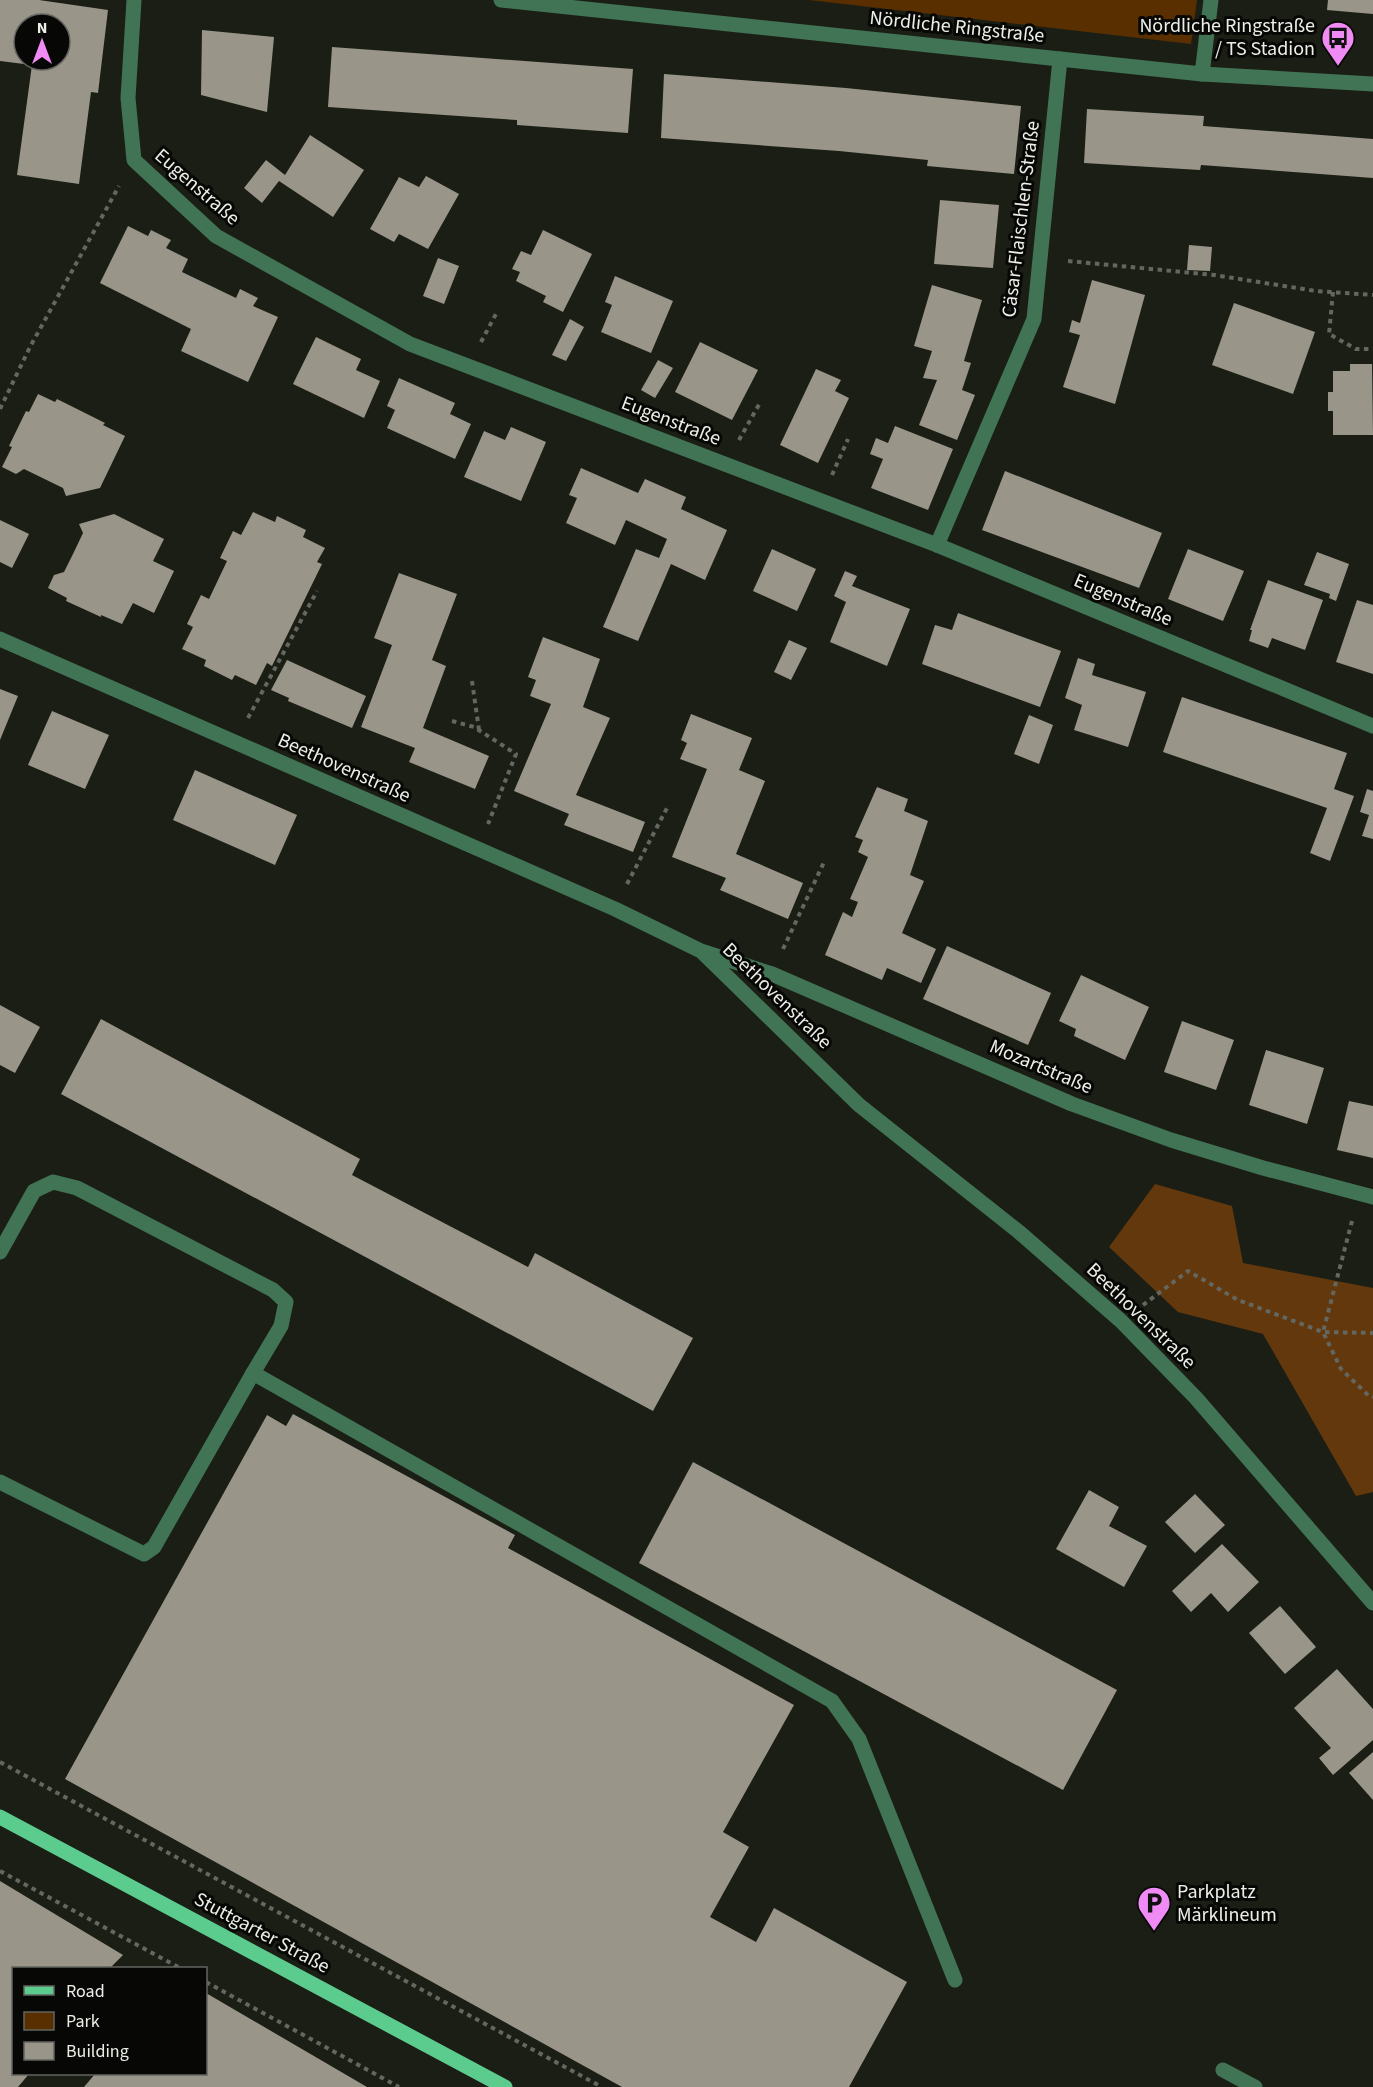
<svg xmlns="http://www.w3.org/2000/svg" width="1373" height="2087" viewBox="0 0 1373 2087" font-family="'Source Sans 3',sans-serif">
	<rect width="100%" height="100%" fill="#1b1e15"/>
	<polygon fill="#592f00" points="809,0 1197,0 1191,44"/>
	<polygon fill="#63380c" points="1155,1184 1232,1206 1243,1263 1373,1288 1373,1492 1356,1496 1263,1334 1178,1312 1109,1247"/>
	<g fill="#999589" fill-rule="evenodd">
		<path d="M 0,0 L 39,0 L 108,10 L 98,93 L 91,92 L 79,184 L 17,175 L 32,65 L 0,61 ZM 24,24 L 60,24 L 60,60 L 24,60 Z"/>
		<polygon points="1328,0 1373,0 1373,14 1327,10"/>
		<polygon points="202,30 274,37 267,112 201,95"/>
		<polygon points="332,47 633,69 628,133 517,125 517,120 328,107"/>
		<polygon points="664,74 846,88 1021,106 1014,174 927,166 928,160 839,151 661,138"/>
		<polygon points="1087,109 1204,116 1203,126 1373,139 1373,178 1201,165 1200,170 1084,163"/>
		<polygon points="310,135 364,170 333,217 279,181 262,203 244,188 266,160 285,175"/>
		<polygon points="426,176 459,194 428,249 399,234 394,242 370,229 399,177 419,187"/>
		<polygon points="940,200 999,205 993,268 934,264"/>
		<polygon points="128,226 148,236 151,230 171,240 166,248 188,259 182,272 236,298 240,289 258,298 253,306 278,317 248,382 181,351 191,329 100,283"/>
		<polygon points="543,230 592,254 563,312 543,302 546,296 516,281 520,272 512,269 521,251 531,255"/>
		<polygon points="1189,245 1212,247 1210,271 1187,270"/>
		<polygon points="438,258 459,266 444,304 423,296"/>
		<polygon points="615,276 673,301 651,353 601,332 612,305 605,302"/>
		<polygon points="1092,280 1145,295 1115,404 1063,387 1080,335 1069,332 1072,320 1080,323"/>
		<polygon points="932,285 982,300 964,361 971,363 962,390 975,395 957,440 919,425 937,380 923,378 932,351 914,346"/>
		<polygon points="1234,303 1315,332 1293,394 1212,365"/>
		<polygon points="570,319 584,327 566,361 552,355"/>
		<polygon points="316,337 361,359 356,370 380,381 364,418 293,384"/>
		<polygon points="700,342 758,370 732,420 675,392"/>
		<polygon points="658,360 673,368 655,398 641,390"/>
		<polygon points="1350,364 1372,364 1373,435 1333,435 1333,411 1328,411 1328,392 1333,392 1333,371 1350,371"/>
		<polygon points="816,369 841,380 835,391 849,398 818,463 780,445"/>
		<polygon points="399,378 455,403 450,414 471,424 455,459 387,428 395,410 387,406"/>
		<polygon points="38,394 55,402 57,399 105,423 103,425 125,436 100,488 66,496 63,488 24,469 16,474 2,467 12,447 9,446 26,411 29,412"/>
		<polygon points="895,426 953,449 928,510 871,488 883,459 870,454 876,438 888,443"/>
		<polygon points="511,427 546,442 521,501 464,477 484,431 505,440"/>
		<polygon points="581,468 638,493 645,479 686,497 681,509 727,530 705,580 671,564 638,641 603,627 636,549 659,558 667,539 626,520 615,545 566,523 577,498 569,495"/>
		<polygon points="1005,471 1162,533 1139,588 982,530"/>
		<polygon points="253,512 275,522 277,516 306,530 303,537 325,548 317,562 322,564 272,666 267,663 256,685 235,675 232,680 204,666 206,660 182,649 193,627 187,624 201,595 209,599 227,561 220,558 233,531 241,535"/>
		<polygon points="114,514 164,539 153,561 174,571 154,613 133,603 122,624 101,615 101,617 66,601 67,598 48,588 54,575 64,572 73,554 83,533 79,524"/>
		<polygon points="0,520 29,534 12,568 0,562"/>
		<polygon points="772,549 816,569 797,611 753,591"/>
		<polygon points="1188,549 1244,571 1223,621 1168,599"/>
		<polygon points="1317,552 1349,564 1336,601 1329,598 1330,594 1304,585"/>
		<polygon points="845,571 857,576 852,586 910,609 887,666 830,642 846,602 834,596"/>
		<polygon points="399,573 457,594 432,660 446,666 423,728 489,756 475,789 409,762 415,748 361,727 392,645 374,638"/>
		<polygon points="1268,580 1323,600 1305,650 1272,638 1268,648 1249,641 1252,630 1250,630"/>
		<polygon points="1357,600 1373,605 1373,674 1336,662"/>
		<polygon points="958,613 1061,651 1040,707 922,664 935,625 952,630"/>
		<polygon points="543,637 600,659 583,707 610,718 576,795 645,822 633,852 564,825 569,814 514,791 551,704 530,696 536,680 528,677"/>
		<polygon points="789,640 807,648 791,680 774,672"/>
		<polygon points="1078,658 1095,664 1092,675 1146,692 1128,747 1074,730 1082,705 1065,698"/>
		<polygon points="287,660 366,696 352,728 288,701 289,698 271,690"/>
		<polygon points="0,689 18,696 0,740"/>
		<polygon points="1182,697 1347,753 1334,789 1354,796 1330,861 1310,853 1327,808 1163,752"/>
		<polygon points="52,711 109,735 85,789 28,765"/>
		<polygon points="691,714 752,738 739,770 765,781 736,854 803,883 788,919 720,890 726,878 672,857 707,769 680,759 687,743 681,740"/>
		<polygon points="1029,715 1053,725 1039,764 1014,754"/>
		<polygon points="195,770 297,815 275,865 173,820"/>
		<polygon points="877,787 908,799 904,811 928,821 910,875 924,881 902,933 936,949 921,983 887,968 882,980 825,955 843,912 852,917 858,902 850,899 868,857 858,852 863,840 855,837"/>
		<polygon points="1367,789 1373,791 1373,839 1362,836 1369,815 1360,812"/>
		<polygon points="947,946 1051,993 1028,1045 923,999"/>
		<polygon points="1081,975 1149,1007 1125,1060 1074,1036 1076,1029 1059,1021"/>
		<polygon points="0,1005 40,1027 15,1073 0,1065"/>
		<polygon points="101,1019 360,1159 352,1175 528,1267 535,1253 693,1338 653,1411 61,1094"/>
		<polygon points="1182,1021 1234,1040 1216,1090 1164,1072"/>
		<polygon points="1266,1050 1324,1068 1307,1124 1249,1105"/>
		<polygon points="1349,1101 1373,1106 1373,1158 1337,1150"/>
		<polygon points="293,1414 515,1535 508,1548 794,1705 723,1832 749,1847 710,1917 756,1942 774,1908 907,1982 849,2087 622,2087 65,1779 267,1415 286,1426"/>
		<polygon points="693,1462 1117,1690 1063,1790 639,1563"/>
		<polygon points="1089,1490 1119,1507 1109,1526 1147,1546 1124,1587 1056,1549"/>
		<polygon points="1195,1494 1225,1525 1195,1553 1165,1522"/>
		<polygon points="1222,1544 1259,1582 1228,1612 1211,1593 1191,1612 1172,1591"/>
		<polygon points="1280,1606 1316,1647 1285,1674 1249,1633"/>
		<polygon points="1337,1669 1373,1709 1373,1740 1333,1775 1319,1758 1331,1748 1294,1708"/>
		<polygon points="1373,1752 1373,1800 1349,1773"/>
		<polygon points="0,1881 123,1955 110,1968 96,1967 95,1968 14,1968 14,2074 29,2074 18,2087 0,2087"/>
		<polygon points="206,1993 367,2087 84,2087 95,2074 206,2074"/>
	</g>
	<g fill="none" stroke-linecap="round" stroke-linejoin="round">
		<g stroke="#64675f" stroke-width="4" stroke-dasharray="4.5 4.5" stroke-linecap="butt">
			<polyline points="1068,261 1214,275 1316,291 1373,295"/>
			<polyline points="1333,292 1329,334 1356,349 1373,349"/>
			<polyline points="481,342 497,312"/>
			<polyline points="0,409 30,347 119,186"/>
			<polyline points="739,440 761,401"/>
			<polyline points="832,475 848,439"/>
			<polyline points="472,681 479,730"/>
			<polyline points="248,718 317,591"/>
			<polyline points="452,721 474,727 516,754 488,824"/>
			<polyline points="627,884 667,808"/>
			<polyline points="783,949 825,860"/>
			<polyline points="1352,1221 1323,1332 1341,1369 1369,1396 1373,1397"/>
			<polyline points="1143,1305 1188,1271 1238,1300 1323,1332 1373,1333"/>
			<polyline points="0,1762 602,2087"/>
			<polyline points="0,1871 180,1968"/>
			<polyline points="206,1982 399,2087"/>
		</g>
		<g stroke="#417355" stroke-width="15">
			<polyline points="134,0 128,98 134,160 216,236 410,344 937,545 1373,726"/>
			<polyline points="501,0 1202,74 1373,84"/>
			<polyline points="1202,74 1211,0"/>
			<polyline points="937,545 1034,319 1060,59"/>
			<polyline points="0,639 615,909 701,951 859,1105 1019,1232 1121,1321 1196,1398 1373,1603"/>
			<polyline points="704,952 772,974 1072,1104 1171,1140 1263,1168 1373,1197"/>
			<polyline points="0,1252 34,1191 53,1182 77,1188 273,1290 286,1302 281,1326 253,1373 832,1701 859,1739 955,1980"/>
			<polyline points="0,1482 144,1554 154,1547 253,1373"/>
			<polyline points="1223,2070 1255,2087"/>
		</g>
		<polyline stroke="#5ccc8e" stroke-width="15" points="0,1817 505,2087"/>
	</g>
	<defs>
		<g id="bus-pin" transform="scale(1.725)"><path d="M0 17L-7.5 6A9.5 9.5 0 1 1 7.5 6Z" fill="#f08bf5" stroke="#070805"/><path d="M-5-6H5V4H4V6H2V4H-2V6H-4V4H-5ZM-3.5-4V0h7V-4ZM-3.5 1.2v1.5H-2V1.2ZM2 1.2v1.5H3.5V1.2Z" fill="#111"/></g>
		<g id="parking-pin" transform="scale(1.725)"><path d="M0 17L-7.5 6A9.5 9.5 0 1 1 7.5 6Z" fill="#f08bf5" stroke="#070805"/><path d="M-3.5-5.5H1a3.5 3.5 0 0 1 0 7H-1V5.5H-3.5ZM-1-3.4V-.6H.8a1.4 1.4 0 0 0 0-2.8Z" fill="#111"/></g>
	</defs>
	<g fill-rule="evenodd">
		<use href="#bus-pin" x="1338" y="38"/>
		<use href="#parking-pin" x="1154" y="1903"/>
	</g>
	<g text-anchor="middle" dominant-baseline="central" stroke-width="6" stroke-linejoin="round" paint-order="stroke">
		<g font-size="20" fill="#eceee8" stroke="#070805" text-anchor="end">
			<text x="1315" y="26">Nördliche Ringstraße<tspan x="1315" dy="23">/ TS Stadion</tspan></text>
			<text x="1177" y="1892" text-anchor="start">Parkplatz<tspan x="1177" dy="23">Märklineum</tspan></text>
		</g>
		<g font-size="20" fill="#eceee8" stroke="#070805">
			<text transform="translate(957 27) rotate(6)">Nördliche Ringstraße</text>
			<text transform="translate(197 187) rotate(41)">Eugenstraße</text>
			<text transform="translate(1021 219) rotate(-83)">Cäsar-Flaischlen-Straße</text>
			<text transform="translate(671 421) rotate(21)">Eugenstraße</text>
			<text transform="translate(1123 600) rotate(23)">Eugenstraße</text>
			<text transform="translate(344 768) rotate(24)">Beethovenstraße</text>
			<text transform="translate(777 996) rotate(44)">Beethovenstraße</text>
			<text transform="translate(1041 1067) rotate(23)">Mozartstraße</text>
			<text transform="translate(1141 1316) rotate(44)">Beethovenstraße</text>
			<text transform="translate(262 1933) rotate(28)">Stuttgarter Straße</text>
		</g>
	</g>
	<rect x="12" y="1967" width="195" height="108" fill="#070805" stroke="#636460" stroke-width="1.5"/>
	<rect x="24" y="1986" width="30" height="9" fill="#5ccc8e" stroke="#636460" stroke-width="1.5"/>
	<text x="66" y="1997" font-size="18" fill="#eceee8">Road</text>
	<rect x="24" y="2012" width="30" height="18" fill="#592f00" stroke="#636460" stroke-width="1.5"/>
	<text x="66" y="2027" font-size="18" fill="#eceee8">Park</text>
	<rect x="24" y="2042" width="30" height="18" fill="#999589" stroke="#636460" stroke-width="1.5"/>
	<text x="66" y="2057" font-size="18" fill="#eceee8">Building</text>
	<g transform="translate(42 42)"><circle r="28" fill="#070805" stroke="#636460" stroke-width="1.5"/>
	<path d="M0-4.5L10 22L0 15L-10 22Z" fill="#f08bf5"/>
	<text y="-9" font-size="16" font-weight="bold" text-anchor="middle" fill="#eceee8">N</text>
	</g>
</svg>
